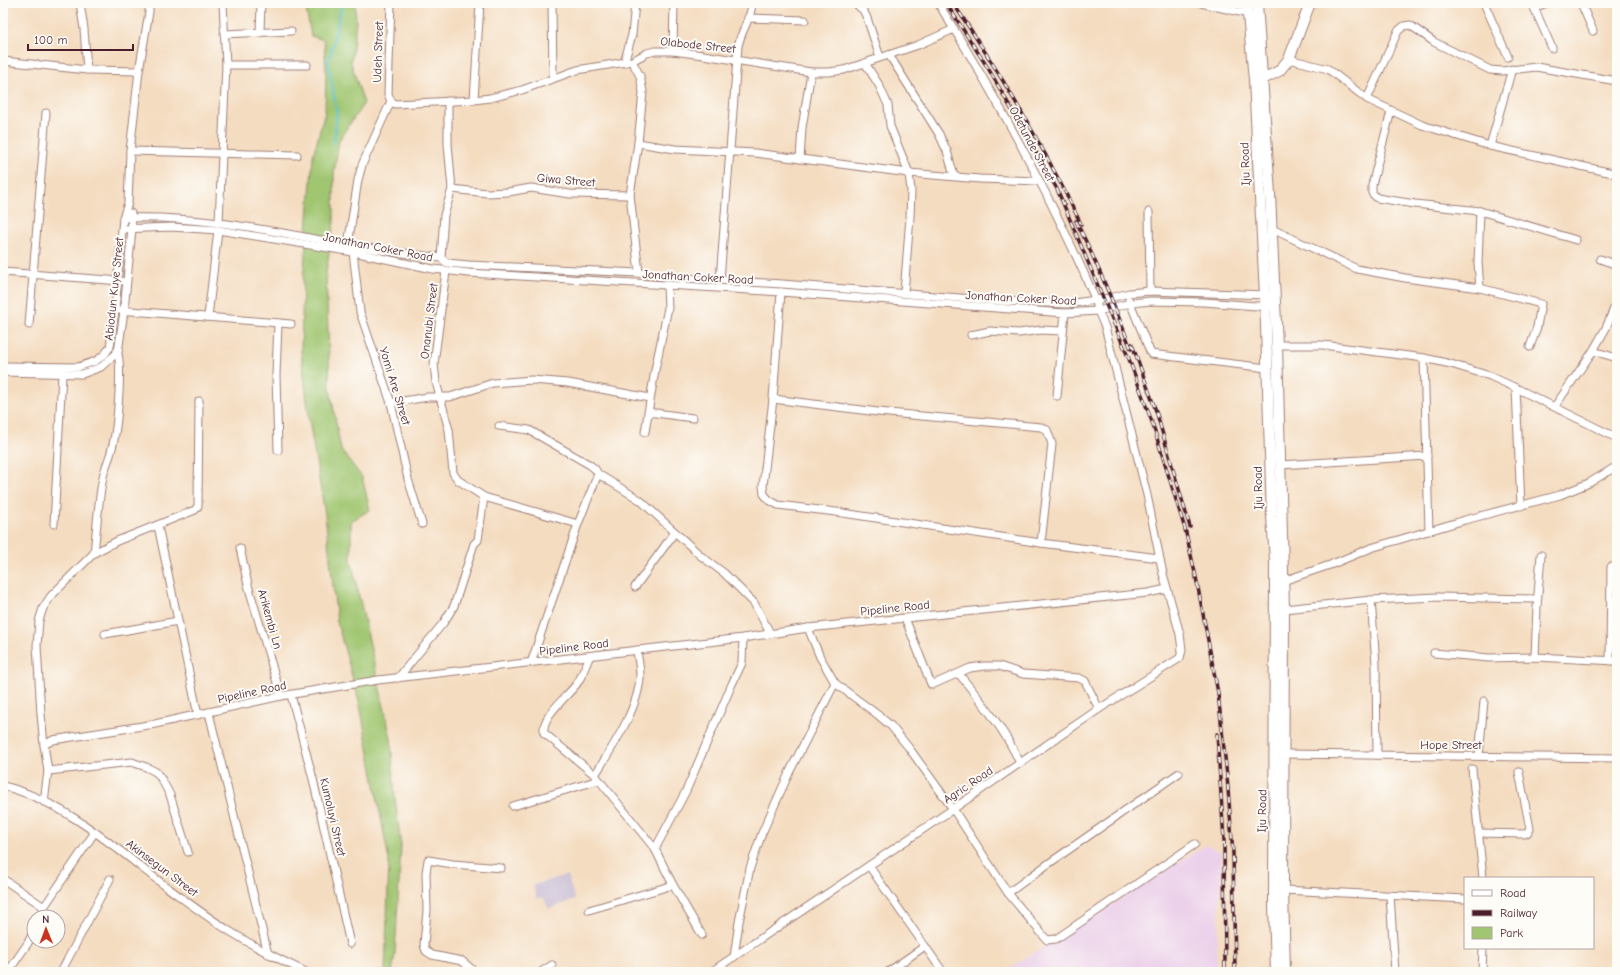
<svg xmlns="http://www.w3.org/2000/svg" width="1620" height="975" viewBox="0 0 1620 975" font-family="'Comic Neue',sans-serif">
	<rect width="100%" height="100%" fill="#fdfcf7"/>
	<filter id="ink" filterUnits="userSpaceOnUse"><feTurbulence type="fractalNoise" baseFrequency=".025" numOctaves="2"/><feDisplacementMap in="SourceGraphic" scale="8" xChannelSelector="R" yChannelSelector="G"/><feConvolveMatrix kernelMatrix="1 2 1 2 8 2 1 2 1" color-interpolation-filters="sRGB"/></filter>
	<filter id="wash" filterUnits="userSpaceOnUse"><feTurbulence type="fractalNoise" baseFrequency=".012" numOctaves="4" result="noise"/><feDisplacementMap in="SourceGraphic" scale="16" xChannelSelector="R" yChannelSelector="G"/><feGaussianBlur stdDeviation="0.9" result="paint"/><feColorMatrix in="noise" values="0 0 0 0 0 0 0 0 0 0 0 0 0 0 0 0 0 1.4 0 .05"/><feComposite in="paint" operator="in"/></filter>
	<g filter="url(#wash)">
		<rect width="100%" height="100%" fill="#f4dcc0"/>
		<polygon fill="#ecd1ea" points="1206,845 1222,852 1216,972 1004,972"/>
		<polygon fill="#cbbfd5" points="567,875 575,899 549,909 543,897 537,899 533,885"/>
		<polygon fill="#a0c671" stroke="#75724e" points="305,3 355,3 356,21 351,63 364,103 339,140 334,173 334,223 326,273 330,389 341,450 362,477 370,510 351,521 351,560 391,738 395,798 401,846 395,954 392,972 385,972 389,861 360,705 337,622 325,514 310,426 301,351 303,281 313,156 325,112 326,72 324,40 311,36"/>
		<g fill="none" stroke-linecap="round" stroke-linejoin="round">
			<polyline stroke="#58c2d4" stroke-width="2" points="334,144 337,113 328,62 334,41 342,3"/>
		</g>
	</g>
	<g filter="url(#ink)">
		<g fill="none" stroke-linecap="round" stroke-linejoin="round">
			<g stroke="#9f7e76" stroke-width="9">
				<g id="street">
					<polyline points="80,3 84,29 87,70"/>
					<polyline points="552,3 553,78"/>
					<polyline points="855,3 863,10 867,18 880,57"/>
					<polyline points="1201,3 1248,14"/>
					<polyline points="1484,3 1508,57"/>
					<polyline points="1532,3 1552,48"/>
					<polyline points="1581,3 1593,31"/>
					<polyline points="1534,8 1546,3"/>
					<polyline points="748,18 805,20"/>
					<polyline points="260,33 261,3"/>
					<polyline points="224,34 291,31"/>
					<polyline points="673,51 674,3"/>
					<polyline points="889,55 939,134 947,151 954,176"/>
					<polyline points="1289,59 1328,69 1367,99 1422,125 1490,146 1617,174"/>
					<polyline points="3,61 87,70 139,71"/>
					<polyline points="632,61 640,76 643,92 638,143 630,195 639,273"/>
					<polyline points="624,63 632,35 635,3"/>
					<polyline points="865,63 879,85 888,105 890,126 909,173 911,191 910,217 904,293"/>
					<polyline points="226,65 307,65"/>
					<polyline points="1367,99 1398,31 1404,26 1410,25 1434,42 1490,70 1502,71 1536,67 1617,81"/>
					<polyline points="474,100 480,3"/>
					<polyline points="391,101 395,104 474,100 490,98 522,90 577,70 632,61 647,53 655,51 673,51 703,55 811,72 829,72 844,70 918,45 954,29"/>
					<polyline points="391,101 388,94 391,3"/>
					<polyline points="1391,111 1372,185 1372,193 1377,198 1415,204 1480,211 1576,240"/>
					<polyline points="638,143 675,149 755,153 909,173 980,179 1039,181"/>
					<polyline points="1490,146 1512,69"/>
					<polyline points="130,151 297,155"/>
					<polyline points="800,159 802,128 811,72"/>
					<polyline points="452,189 487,193 508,192 531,188 570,194 630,195"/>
					<polyline points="1480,211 1478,263 1480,288"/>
					<polyline points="1149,212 1150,291"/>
					<path d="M 123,218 C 200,215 272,231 347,245 C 378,250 410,254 441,258 L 447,263 L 469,265 L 639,273 L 667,277 L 782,284 L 998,301 L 1067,304 L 1110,298 L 1129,293 L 1150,291 L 1268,295"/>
					<polyline points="219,222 226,65 223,3"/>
					<polyline points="122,229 171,227 218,230 353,252 433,269 469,273 781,292 1065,313 1098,311 1131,303 1151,301 1204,302 1270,307"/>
					<polyline points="1272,229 1357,269 1405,278 1480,288 1541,304 1537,327 1530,347"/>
					<polyline points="348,245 358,180 362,165 391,101"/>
					<polyline points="353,252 360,312 391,403 408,479 422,524"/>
					<polyline points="441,258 444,215 452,189 448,144 448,101"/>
					<polyline points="1600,259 1617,265"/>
					<polyline points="446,271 434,364 436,382 449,430 453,473 458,480 484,497 578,524"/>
					<polyline points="3,272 121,281"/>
					<path d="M 720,280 L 738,46 C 741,31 752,17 752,3"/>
					<polyline points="781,292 773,399 763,486 764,494 769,500 778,505 836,512 1041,543 1159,558"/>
					<polyline points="1129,300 1151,354 1267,368"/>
					<polyline points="119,310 291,324"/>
					<polyline points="208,317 218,230"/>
					<polyline points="29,325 46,113"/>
					<polyline points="971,335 990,331 1019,333 1041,330 1063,331"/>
					<polyline points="1277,345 1323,345 1424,358 1451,364 1490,376 1516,388 1617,438"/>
					<polyline points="1593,351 1617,358"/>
					<polyline points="1424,358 1429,531"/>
					<polyline points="3,366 78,367 96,361 105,354 110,347 115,310 123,218 128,203 130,151 139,71 149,12 149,3"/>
					<polyline points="3,372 82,374 101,367 118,352 124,311 132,229 131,213"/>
					<polyline points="1516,388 1521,506"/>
					<polyline points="1057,396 1065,313"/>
					<polyline points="773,399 878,412 1041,427 1047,430 1052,444 1041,543"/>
					<polyline points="391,403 428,397 450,397 493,383 532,380 568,383 650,398"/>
					<polyline points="1555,406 1593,351 1606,328 1617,301"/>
					<polyline points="648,412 693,418"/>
					<polyline points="499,426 529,430 590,465 595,469 598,474 640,500 701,556 724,573 754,603 770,633"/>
					<polyline points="645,432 655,370 668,308 667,286"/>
					<polyline points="278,450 276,375 278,323"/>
					<polyline points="1280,465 1427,456"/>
					<polyline points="54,524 62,374"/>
					<polyline points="158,526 198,715"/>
					<polyline points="240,548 248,585 281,696"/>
					<path d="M 94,553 C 97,527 98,502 103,477 C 105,467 110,458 112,448 C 117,432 123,364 117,351"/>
					<polyline points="1283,581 1330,565 1371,548 1465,520 1560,495 1589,483 1617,466"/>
					<polyline points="635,587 675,532"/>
					<polyline points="1371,600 1376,664 1377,755"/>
					<polyline points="1284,609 1371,600 1438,597 1537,599"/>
					<polyline points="905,618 931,684 934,684 970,668 984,666 999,666 1023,674 1079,678 1085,681 1099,709"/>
					<polyline points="808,628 820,657 835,683 878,715 891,726 909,748 953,809 1008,893 1047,940 1056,939 1195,844"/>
					<polyline points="105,634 178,621"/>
					<polyline points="1434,653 1489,658 1535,657 1617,661"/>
					<path d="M 590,656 C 586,664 583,674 578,682 C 569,696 541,715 544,733 L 595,775 L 655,849 L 673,885 L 702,935"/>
					<polyline points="1535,657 1537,607 1541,555"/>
					<polyline points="1610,661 1611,567"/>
					<polyline points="531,663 578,524 598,474"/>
					<path d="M 959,674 C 982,702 1005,730 1020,763"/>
					<polyline points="398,678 444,622 454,606 474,544 478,540 484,497"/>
					<polyline points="291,695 313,779 350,944"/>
					<polyline points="209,713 268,954"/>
					<polyline points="44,745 41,714 37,646 39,621 43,608 51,596 94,553 117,541 195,510 198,506 199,401"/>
					<polyline points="1284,754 1617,758"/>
					<polyline points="1479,756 1484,701"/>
					<polyline points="1472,769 1483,878"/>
					<polyline points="48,771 132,762 146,767 156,772 162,780 170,795 188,852"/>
					<path d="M 595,775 C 611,749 640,707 640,675 C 640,667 638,659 637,650"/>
					<path d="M 3,786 C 62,800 117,849 164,885 C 186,901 208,918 231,932 C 255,947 280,960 306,972"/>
					<polyline points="44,802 48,771 44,745 53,740 155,724 281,696 378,680 743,638 808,628 1148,593 1167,589"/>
					<polyline points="513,806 599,780"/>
					<polyline points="1478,833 1524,834 1527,833 1530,829 1519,772"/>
					<polyline points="655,849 686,791 732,684 742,663 743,638"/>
					<polyline points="869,866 943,972"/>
					<polyline points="3,879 44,907"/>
					<polyline points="1283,890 1465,899"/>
					<polyline points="1008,893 1048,864 1179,773"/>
					<polyline points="1390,895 1395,972"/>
					<polyline points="589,910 673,885"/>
					<polyline points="40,917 44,907 95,832"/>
					<polyline points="734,957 739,922 750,868 762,833 789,773 835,683"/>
					<polyline points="8,972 28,943 34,930"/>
					<polyline points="61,972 110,879"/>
					<polyline points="475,972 462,961 432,955 426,951 424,945 427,910 426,873 428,860 453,864 501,868"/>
					<polyline points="541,972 552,965"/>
					<path d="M 711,972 L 953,809 L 1099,709 L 1180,658 L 1182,650 L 1180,634 L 1163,574 L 1147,495 L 1105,327 L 1098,311 L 1096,301 C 1052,197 997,98 938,3"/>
					<polyline points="888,972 925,946"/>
					<polyline points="1482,972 1483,948"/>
				</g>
			</g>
			<g stroke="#9f7e76" stroke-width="12">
				<g id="secondary">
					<polyline points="1247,3 1254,80 1265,295 1272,517 1275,560 1274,905 1276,972"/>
					<polyline points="1257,3 1270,194 1277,345 1284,609 1283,890 1285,972"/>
					<polyline points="1263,79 1279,71 1289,59 1310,3"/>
				</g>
			</g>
			<use href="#street" stroke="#fff" stroke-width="7"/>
			<use href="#secondary" stroke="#fff" stroke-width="10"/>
			<g stroke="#4a1f2b" stroke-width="3.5">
				<g id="rail">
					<polyline points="946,3 988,68 1057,189 1129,359 1152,422 1185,529 1196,577 1218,693 1227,776 1233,853 1235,972"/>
					<path d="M 953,3 C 1001,74 1044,147 1081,224"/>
					<path d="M 1076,221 C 1097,263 1115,306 1131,349"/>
					<polyline points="1132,344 1156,411 1190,527"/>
					<polyline points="1217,734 1224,840 1225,972"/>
				</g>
			</g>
			<use href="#rail" stroke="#fdfcf7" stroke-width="2" stroke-dasharray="6" stroke-linecap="butt"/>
		</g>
	</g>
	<g text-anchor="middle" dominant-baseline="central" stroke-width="4" stroke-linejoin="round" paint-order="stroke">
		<g font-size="12" fill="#4a1f2b" stroke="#fdfcf7">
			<text transform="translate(698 45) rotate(6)">Olabode Street</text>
			<text transform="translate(378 52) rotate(-88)">Udeh Street</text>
			<text transform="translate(1032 144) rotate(62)">Odetunde Street</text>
			<text transform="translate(1245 164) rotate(-92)">Iju Road</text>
			<text transform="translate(566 180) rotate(5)">Giwa Street</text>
			<text transform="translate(378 247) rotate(11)">Jonathan Coker Road</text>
			<text transform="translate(698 277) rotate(3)">Jonathan Coker Road</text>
			<text transform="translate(114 289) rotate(-84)">Abiodun Kuye Street</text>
			<text transform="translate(1021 298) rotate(3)">Jonathan Coker Road</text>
			<text transform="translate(429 321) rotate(-83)">Onanubi Street</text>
			<text transform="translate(395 386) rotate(73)">Yomi Are Street</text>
			<text transform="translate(1258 488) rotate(-91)">Iju Road</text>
			<text transform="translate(895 608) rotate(-6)">Pipeline Road</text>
			<text transform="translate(270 619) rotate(74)">Arikembi Ln</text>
			<text transform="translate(574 647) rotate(-7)">Pipeline Road</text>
			<text transform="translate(252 692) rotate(-12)">Pipeline Road</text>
			<text x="1451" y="745">Hope Street</text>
			<text transform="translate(968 785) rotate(-34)">Agric Road</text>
			<text transform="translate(1262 811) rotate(-89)">Iju Road</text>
			<text transform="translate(333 817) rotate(77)">Kumoluyi Street</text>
			<text transform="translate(162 868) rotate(37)">Akinsegun Street</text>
		</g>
	</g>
	<rect width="1620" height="975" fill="none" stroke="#fdfcf7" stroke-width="16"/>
	<rect x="1464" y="877" width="130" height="72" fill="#fdfcf7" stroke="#b5a4a5"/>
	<rect x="1472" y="890" width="20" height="6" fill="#ffffff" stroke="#b5a4a5"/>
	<text x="1500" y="897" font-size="12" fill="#4a1f2b">Road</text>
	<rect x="1472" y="910" width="20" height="6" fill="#4a1f2b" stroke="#b5a4a5"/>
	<text x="1500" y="917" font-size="12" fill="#4a1f2b">Railway</text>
	<rect x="1472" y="927" width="20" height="12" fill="#a0c671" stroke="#b5a4a5"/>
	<text x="1500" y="937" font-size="12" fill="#4a1f2b">Park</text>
	<g transform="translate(46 929) rotate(359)"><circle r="19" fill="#fdfcf7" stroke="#b5a4a5"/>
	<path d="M0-3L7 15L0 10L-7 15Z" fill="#c8321e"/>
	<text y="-6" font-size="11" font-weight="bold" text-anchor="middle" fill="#4a1f2b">N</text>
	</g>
	<path d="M28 44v6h105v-6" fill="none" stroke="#4a1f2b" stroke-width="2"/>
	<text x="34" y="44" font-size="12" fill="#4a1f2b" stroke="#fdfcf7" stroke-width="3" paint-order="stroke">100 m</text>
</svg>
